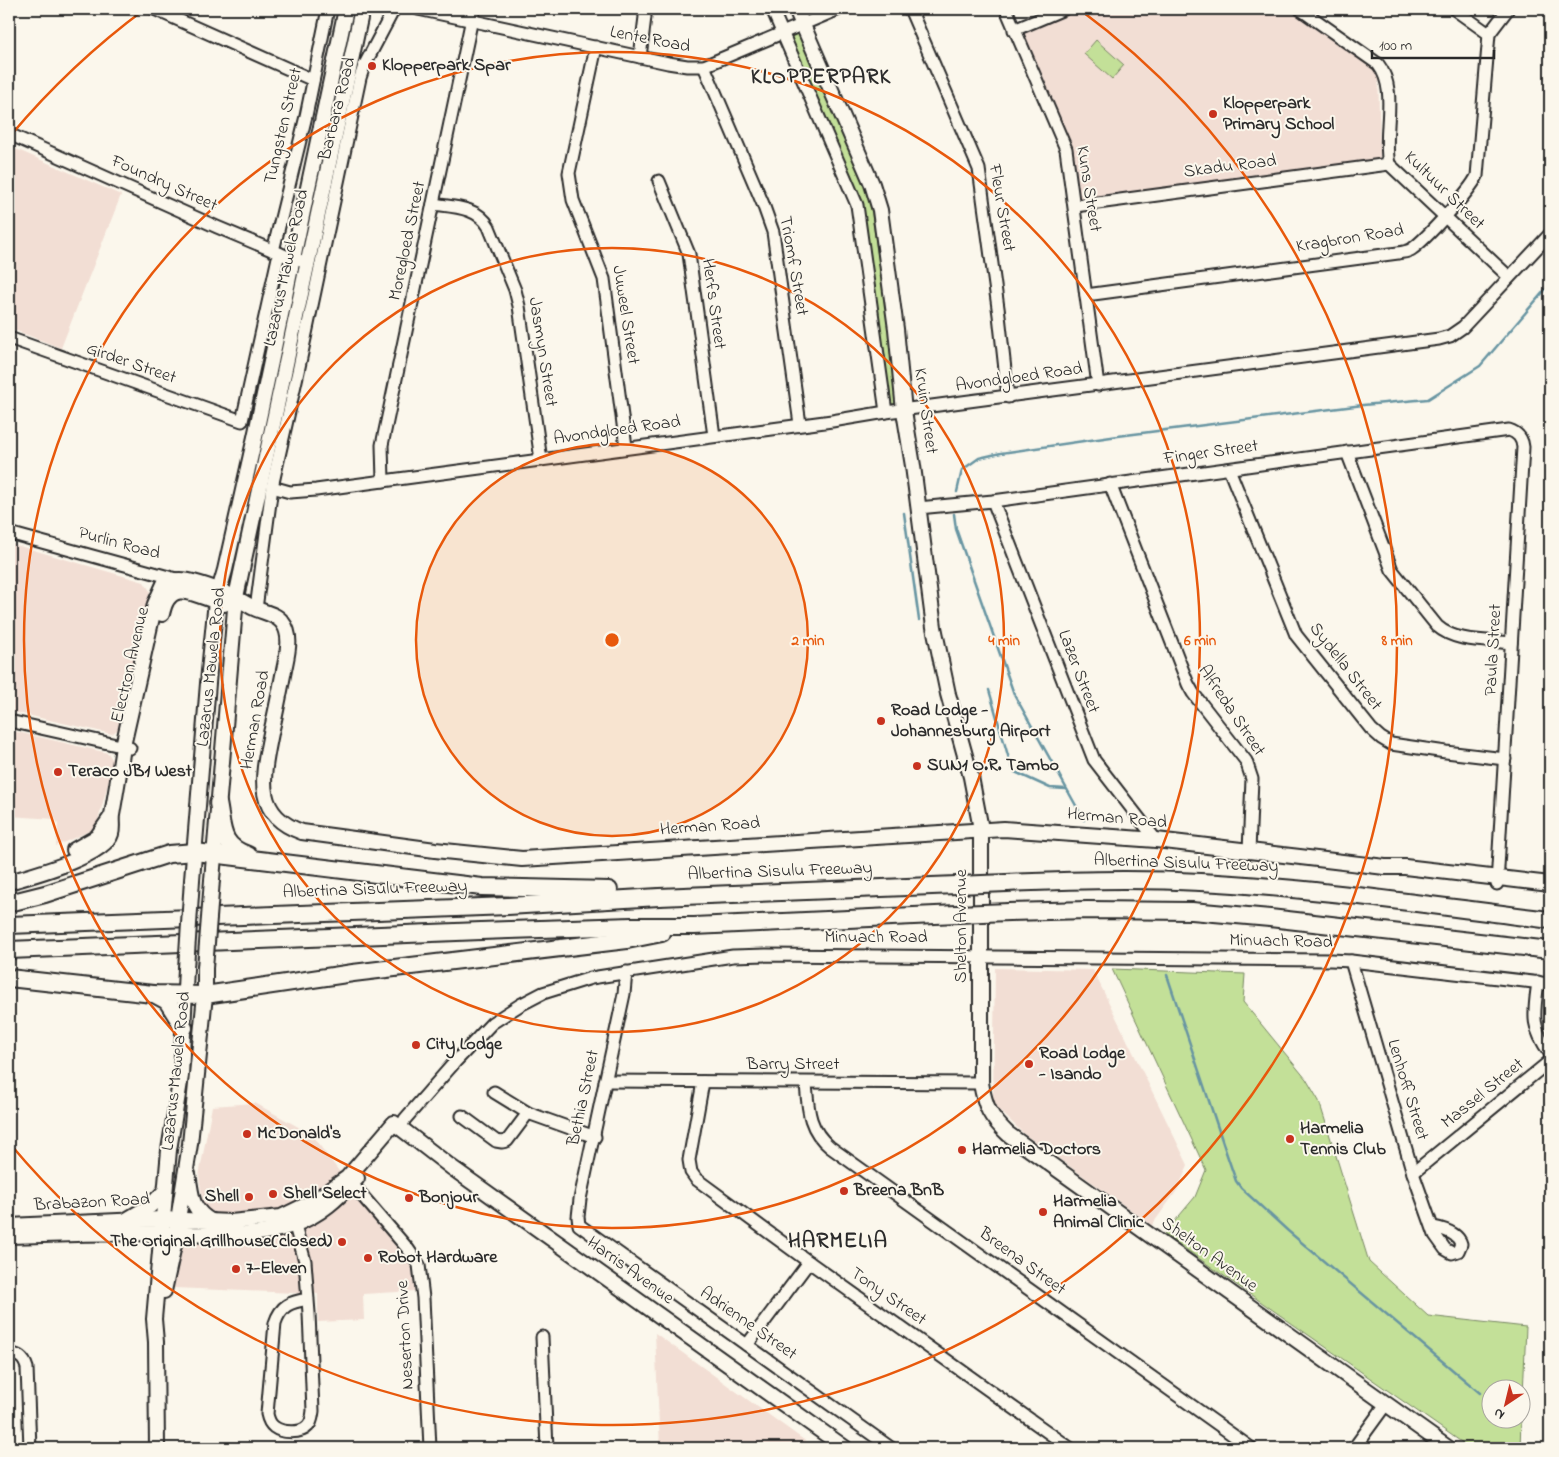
<svg xmlns="http://www.w3.org/2000/svg" width="1559" height="1457" viewBox="0 0 1559 1457" font-family="'Indie Flower',sans-serif">
	<rect width="100%" height="100%" fill="#fbf7ec"/>
	<filter id="ink" filterUnits="userSpaceOnUse"><feTurbulence type="fractalNoise" baseFrequency=".02" numOctaves="2"/><feDisplacementMap in="SourceGraphic" scale="10" xChannelSelector="R" yChannelSelector="G"/><feConvolveMatrix kernelMatrix="1 2 1 2 8 2 1 2 1" color-interpolation-filters="sRGB"/></filter>
	<g filter="url(#ink)">
		<g fill="#f2ded4">
			<polygon points="1053,9 1302,9 1378,64 1380,165 1077,200 1014,26"/>
			<polygon points="9,146 121,195 61,348 9,328"/>
			<polygon points="9,543 144,582 150,591 121,727 112,734 9,711"/>
			<polygon points="9,730 108,753 114,762 96,828 56,846 58,824 55,819 9,816"/>
			<polygon points="995,968 1093,970 1188,1165 1178,1189 1152,1225 1024,1134 993,1104"/>
			<polygon points="255,1103 311,1134 412,1268 415,1291 363,1294 364,1320 318,1322 318,1294 174,1288 182,1233 207,1233 199,1176 212,1106"/>
			<polygon points="655,1333 815,1448 660,1448"/>
		</g>
		<g fill="#c3e098" stroke="#778662">
			<polygon points="797,33 801,35 868,188 899,401 897,404 891,404 862,207 791,40 793,34"/>
			<polygon points="1096,40 1124,65 1112,79 1084,54"/>
			<polygon points="1112,969 1245,974 1243,1002 1306,1079 1319,1101 1369,1262 1428,1316 1526,1327 1522,1417 1522,1390 1492,1390 1492,1420 1521,1420 1520,1448 1470,1448 1164,1234 1195,1197 1206,1170"/>
		</g>
		<g fill="none" stroke-linecap="round" stroke-linejoin="round">
			<g stroke="#6895a2" stroke-width="2.5">
				<polyline points="957,492 962,470 979,458 1001,453 1118,436 1363,405 1428,399 1480,366 1550,284"/>
				<polyline points="904,513 919,620"/>
				<polyline points="954,514 956,529 1014,694 1084,820"/>
				<polyline points="989,690 1009,759 1015,772 1050,788 1066,789"/>
				<polyline points="1167,975 1227,1155 1236,1181 1241,1188 1288,1231 1480,1393"/>
			</g>
			<g stroke="#2b2b2b" stroke-width="15">
				<g id="minor">
					<polyline points="154,9 313,80"/>
					<polyline points="418,9 668,63 687,66 704,66 839,9"/>
					<polyline points="772,9 857,205 886,412"/>
					<polyline points="910,9 979,169 999,315 1008,397"/>
					<polyline points="1006,9 1066,149 1098,385"/>
					<path d="M 1300,9 L 1378,64 C 1399,91 1382,132 1389,164 L 1509,277"/>
					<polyline points="1454,9 1489,34"/>
					<polyline points="1014,30 1064,9"/>
					<polyline points="596,47 569,173 573,200 604,279 626,447"/>
					<polyline points="640,57 645,17 644,9"/>
					<polyline points="704,66 763,204 773,232 800,424"/>
					<polyline points="9,134 217,227 293,259 307,262"/>
					<polyline points="659,181 689,254 714,436"/>
					<path d="M 433,204 C 454,207 478,207 489,227 L 515,290 L 519,306 L 541,460"/>
					<polyline points="1075,206 1389,164"/>
					<polyline points="273,251 306,116 328,9"/>
					<path d="M 1086,295 L 1398,253 C 1403,252 1408,252 1412,249 C 1426,239 1470,191 1477,176 L 1489,34 L 1508,9"/>
					<polyline points="9,338 242,421 279,253"/>
					<path d="M 1347,452 L 1392,570 L 1437,626 C 1456,643 1487,640 1511,643"/>
					<polyline points="1229,469 1296,635 1371,729 1381,738 1391,744 1446,752 1505,759"/>
					<polyline points="383,481 382,445 474,9"/>
					<polyline points="1110,484 1188,684 1193,693 1246,761 1252,779 1249,851"/>
					<polyline points="272,487 290,492 316,490 832,421 886,412 1439,339 1450,336 1463,327 1550,234"/>
					<polyline points="993,501 1094,760 1156,840"/>
					<path d="M 918,508 L 993,501 L 1509,430 C 1518,433 1522,438 1523,447 L 1497,884"/>
					<polyline points="9,533 176,579"/>
					<polyline points="256,609 272,487 299,367 360,78 364,66 394,9"/>
					<polyline points="9,721 130,748"/>
					<path d="M 1351,961 L 1413,1173 L 1435,1235 L 1445,1249 L 1452,1253 L 1458,1251 L 1461,1244 C 1458,1233 1444,1229 1433,1227"/>
					<polyline points="626,972 624,994 580,1199 578,1217 579,1225 891,1448"/>
					<path d="M 1538,982 C 1534,1013 1530,1027 1550,1053"/>
					<polyline points="605,1081 981,1083"/>
					<polyline points="703,1082 689,1160 691,1172 696,1179 809,1262 1070,1448"/>
					<path d="M 806,1083 C 808,1108 808,1129 830,1147 L 1251,1448"/>
					<polyline points="494,1092 528,1113 595,1137"/>
					<polyline points="462,1116 496,1141 502,1142 507,1141 528,1113"/>
					<polyline points="400,1128 405,1119 455,1062 492,1023 520,1005 543,993 591,978 733,956 766,955 1331,960 1351,961 1550,984"/>
					<polyline points="1413,1173 1550,1061"/>
					<polyline points="347,1178 408,1249 419,1265 423,1298 430,1448"/>
					<path d="M 292,1216 L 305,1261 L 309,1313 L 313,1411 C 312,1417 312,1422 308,1426 C 301,1434 282,1433 274,1427 C 270,1424 268,1419 267,1414 L 275,1323 C 281,1305 290,1302 308,1299"/>
					<polyline points="542,1337 547,1448"/>
					<polyline points="747,1345 809,1262"/>
					<path d="M 9,1354 C 19,1354 24,1358 27,1368 L 30,1448"/>
					<polyline points="1354,1448 1386,1404"/>
				</g>
			</g>
			<g stroke="#2b2b2b" stroke-width="18">
				<g id="major">
					<path d="M 796,9 L 872,184 L 880,210 L 896,329 L 904,411 L 913,466 L 934,627 L 948,694 L 971,777 L 981,829 L 981,1083 C 985,1107 990,1117 1008,1134 L 1448,1448"/>
					<path d="M 162,614 C 170,574 199,598 224,604"/>
					<polyline points="74,850 97,837 111,817"/>
					<polyline points="192,880 209,671 216,601 225,570 255,437 346,9"/>
					<polyline points="212,880 236,597 362,9"/>
					<path d="M 9,882 C 30,876 105,856 111,834 C 113,828 111,821 112,815 C 116,792 120,769 123,746 L 155,604 L 164,584 C 180,574 204,585 221,591 C 232,595 241,601 252,607 C 261,612 275,613 282,622 C 293,635 287,655 284,670 C 280,691 276,712 271,733 C 263,774 252,815 302,832 L 435,850 L 522,859 L 1004,829 L 1156,840 L 1385,867 L 1405,867 L 1550,884"/>
					<path d="M 188,1174 C 192,1195 190,1209 211,1221"/>
					<polyline points="128,1219 150,1206 165,1191"/>
					<polyline points="9,1226 162,1219 231,1222 281,1217 314,1201 347,1178 394,1123 451,1167 845,1448"/>
					<path d="M 9,1236 C 60,1234 110,1233 161,1233 C 205,1234 252,1240 293,1225 C 321,1215 338,1198 357,1178"/>
					<polyline points="164,1291 174,1245 190,1144 205,995 205,968"/>
					<polyline points="157,1448 156,1342 154,1319 169,1150 181,1076 186,968"/>
				</g>
			</g>
			<g stroke="#2b2b2b" stroke-width="20">
				<g id="highway">
					<path d="M 218,803 C 223,828 220,846 248,855"/>
					<path d="M 1007,883 C 1071,880 1136,878 1200,882 C 1317,888 1434,906 1550,920"/>
					<polyline points="9,903 45,894 169,854 195,852 482,887 609,890"/>
					<polyline points="1009,912 1087,910 1192,911 1270,918 1550,950"/>
					<polyline points="9,925 508,906 659,897 957,885"/>
					<polyline points="9,950 481,931 632,926 694,926 957,914"/>
					<polyline points="9,978 153,994 205,995 353,973 627,940 662,933"/>
					<polyline points="154,994 167,1001 184,1028"/>
				</g>
			</g>
			<use href="#minor" stroke="#fbf7ec" stroke-width="11"/>
			<use href="#major" stroke="#fbf7ec" stroke-width="14"/>
			<use href="#highway" stroke="#fbf7ec" stroke-width="16"/>
			<g stroke="#2b2b2b" stroke-width="18" stroke-linecap="butt">
				<g id="major-bridge">
					<polyline points="186,968 192,880"/>
					<polyline points="205,968 212,880"/>
				</g>
			</g>
			<g stroke="#2b2b2b" stroke-width="20" stroke-linecap="butt">
				<g id="highway-bridge">
					<polyline points="957,885 1007,883"/>
					<polyline points="957,914 1009,912"/>
				</g>
			</g>
			<use href="#major-bridge" stroke="#fbf7ec" stroke-width="14"/>
			<use href="#highway-bridge" stroke="#fbf7ec" stroke-width="16"/>
		</g>
	</g>
	<circle cx="612" cy="640" r="196" fill="#e8590c" fill-opacity=".12"/>
	<g fill="none" stroke="#e8590c" stroke-width="2.5">
		<circle cx="612" cy="640" r="196"/>
		<circle cx="612" cy="640" r="392"/>
		<circle cx="612" cy="640" r="588"/>
		<path d="M11 135A785 785 0 0 1 145 9M1079 9A785 785 0 1 1 11 1145"/>
	</g>
	<g fill="#c8321e" stroke="#fbf7ec" stroke-width="2">
		<circle cx="372" cy="66" r="5"/>
		<circle cx="1213" cy="114" r="5"/>
		<circle cx="881" cy="721" r="5"/>
		<circle cx="917" cy="766" r="5"/>
		<circle cx="58" cy="772" r="5"/>
		<circle cx="416" cy="1045" r="5"/>
		<circle cx="1029" cy="1064" r="5"/>
		<circle cx="247" cy="1134" r="5"/>
		<circle cx="1290" cy="1139" r="5"/>
		<circle cx="962" cy="1150" r="5"/>
		<circle cx="844" cy="1191" r="5"/>
		<circle cx="273" cy="1194" r="5"/>
		<circle cx="249" cy="1197" r="5"/>
		<circle cx="409" cy="1198" r="5"/>
		<circle cx="1043" cy="1212" r="5"/>
		<circle cx="342" cy="1242" r="5"/>
		<circle cx="368" cy="1258" r="5"/>
		<circle cx="236" cy="1269" r="5"/>
	</g>
	<g text-anchor="middle" dominant-baseline="central" stroke-width="4" stroke-linejoin="round" paint-order="stroke">
		<g font-size="18" fill="#2b2b2b" stroke="#fbf7ec">
			<text transform="translate(650 40) rotate(11)">Lente Road</text>
			<text transform="translate(338 109) rotate(-76)">Barbara Road</text>
			<text transform="translate(284 126) rotate(-77)">Tungsten Street</text>
			<text transform="translate(1230 167) rotate(-7)">Skadu Road</text>
			<text transform="translate(164 184) rotate(24)">Foundry Street</text>
			<text transform="translate(1088 189) rotate(81)">Kuns Street</text>
			<text transform="translate(1444 191) rotate(44)">Kultuur Street</text>
			<text transform="translate(1001 208) rotate(80)">Fleur Street</text>
			<text transform="translate(1350 239) rotate(-9)">Kragbron Road</text>
			<text transform="translate(408 241) rotate(-78)">Moregloed Street</text>
			<text transform="translate(793 266) rotate(80)">Triomf Street</text>
			<text transform="translate(287 268) rotate(-78)">Lazarus Mawela Road</text>
			<text transform="translate(713 304) rotate(82)">Herfs Street</text>
			<text transform="translate(625 315) rotate(81)">Juweel Street</text>
			<text transform="translate(542 352) rotate(81)">Jasmyn Street</text>
			<text transform="translate(131 364) rotate(19)">Girder Street</text>
			<text transform="translate(1019 378) rotate(-8)">Avondgloed Road</text>
			<text transform="translate(925 411) rotate(82)">Kruin Street</text>
			<text transform="translate(617 431) rotate(-8)">Avondgloed Road</text>
			<text transform="translate(1211 453) rotate(-8)">Finger Street</text>
			<text transform="translate(119 544) rotate(15)">Purlin Road</text>
			<text transform="translate(1494 650) rotate(-87)">Paula Street</text>
			<text transform="translate(131 665) rotate(-77)">Electron Avenue</text>
			<text transform="translate(212 667) rotate(-84)">Lazarus Mawela Road</text>
			<text transform="translate(1345 667) rotate(52)">Sydella Street</text>
			<text transform="translate(1078 672) rotate(69)">Lazer Street</text>
			<text transform="translate(1231 711) rotate(56)">Alfreda Street</text>
			<text transform="translate(256 720) rotate(-80)">Herman Road</text>
			<text transform="translate(1117 819) rotate(5)">Herman Road</text>
			<text transform="translate(710 827) rotate(-4)">Herman Road</text>
			<text transform="translate(1186 864) rotate(2)">Albertina Sisulu Freeway</text>
			<text transform="translate(780 872) rotate(-2)">Albertina Sisulu Freeway</text>
			<text transform="translate(375 890) rotate(-2)">Albertina Sisulu Freeway</text>
			<text transform="translate(962 926) rotate(-90)">Shelton Avenue</text>
			<text x="876" y="938">Minuach Road</text>
			<text transform="translate(1281 942) rotate(1)">Minuach Road</text>
			<text x="793" y="1065">Barry Street</text>
			<text transform="translate(177 1071) rotate(-84)">Lazarus Mawela Road</text>
			<text transform="translate(1407 1090) rotate(73)">Lenhoff Street</text>
			<text transform="translate(1483 1094) rotate(-39)">Massel Street</text>
			<text transform="translate(584 1098) rotate(-78)">Bethia Street</text>
			<text transform="translate(92 1203) rotate(-3)">Brabazon Road</text>
			<text transform="translate(1209 1255) rotate(36)">Shelton Avenue</text>
			<text transform="translate(1022 1262) rotate(36)">Breena Street</text>
			<text transform="translate(630 1271) rotate(36)">Harris Avenue</text>
			<text transform="translate(888 1297) rotate(35)">Tony Street</text>
			<text transform="translate(748 1324) rotate(35)">Adrienne Street</text>
			<text transform="translate(406 1335) rotate(-93)">Neserton Drive</text>
		</g>
		<g font-size="18" font-weight="bold" fill="#2b2b2b" stroke="#fbf7ec" text-anchor="start">
			<text x="382" y="66">Klopperpark Spar</text>
			<text x="1223" y="104">Klopperpark<tspan x="1223" dy="21">Primary School</tspan></text>
			<text x="891" y="711">Road Lodge -<tspan x="891" dy="21">Johannesburg Airport</tspan></text>
			<text x="927" y="766">SUN1 O.R. Tambo</text>
			<text x="68" y="772">Teraco JB1 West</text>
			<text x="426" y="1045">City Lodge</text>
			<text x="1039" y="1054">Road Lodge<tspan x="1039" dy="21">- Isando</tspan></text>
			<text x="1300" y="1129">Harmelia<tspan x="1300" dy="21">Tennis Club</tspan></text>
			<text x="257" y="1134">McDonald's</text>
			<text x="972" y="1150">Harmelia Doctors</text>
			<text x="854" y="1191">Breena BnB</text>
			<text x="283" y="1194">Shell Select</text>
			<text x="239" y="1197" text-anchor="end">Shell</text>
			<text x="419" y="1198">Bonjour</text>
			<text x="1053" y="1202">Harmelia<tspan x="1053" dy="21">Animal Clinic</tspan></text>
			<text x="332" y="1242" text-anchor="end">The Original Grillhouse(closed)</text>
			<text x="378" y="1258">Robot Hardware</text>
			<text x="246" y="1269">7-Eleven</text>
		</g>
		<g font-size="22" font-weight="bold" letter-spacing="1" fill="#2b2b2b" stroke="#fbf7ec">
			<text x="821" y="78">KLOPPERPARK</text>
			<text x="838" y="1242">HARMELIA</text>
		</g>
	</g>
	<circle cx="612" cy="640" r="8" fill="#e8590c" stroke="#fbf7ec" stroke-width="2.5"/>
	<g font-size="15" text-anchor="middle" font-weight="bold" fill="#e8590c" stroke="#fbf7ec" stroke-width="4" stroke-linejoin="round" paint-order="stroke">
		<text x="808" y="645">2 min</text>
		<text x="1004" y="645">4 min</text>
		<text x="1200" y="645">6 min</text>
		<text x="1397" y="645">8 min</text>
	</g>
	<rect width="1559" height="1457" fill="none" stroke="#fbf7ec" stroke-width="30"/>
	<rect x="15" y="15" width="1529" height="1427" fill="none" stroke="#2b2b2b" stroke-width="2" filter="url(#ink)"/>
	<g transform="translate(1506 1404) rotate(215)"><circle r="24" fill="#fbf7ec" stroke="#a8a59f"/>
	<path d="M0-4L9 19L0 12L-9 19Z" fill="#c8321e"/>
	<text y="-8" font-size="14" font-weight="bold" text-anchor="middle" fill="#2b2b2b">N</text>
	</g>
	<path d="M1372 50v8h122v-8" fill="none" stroke="#2b2b2b" stroke-width="2.5"/>
	<text x="1379" y="50" font-size="15" fill="#2b2b2b" stroke="#fbf7ec" stroke-width="4" paint-order="stroke">100 m</text>
</svg>
